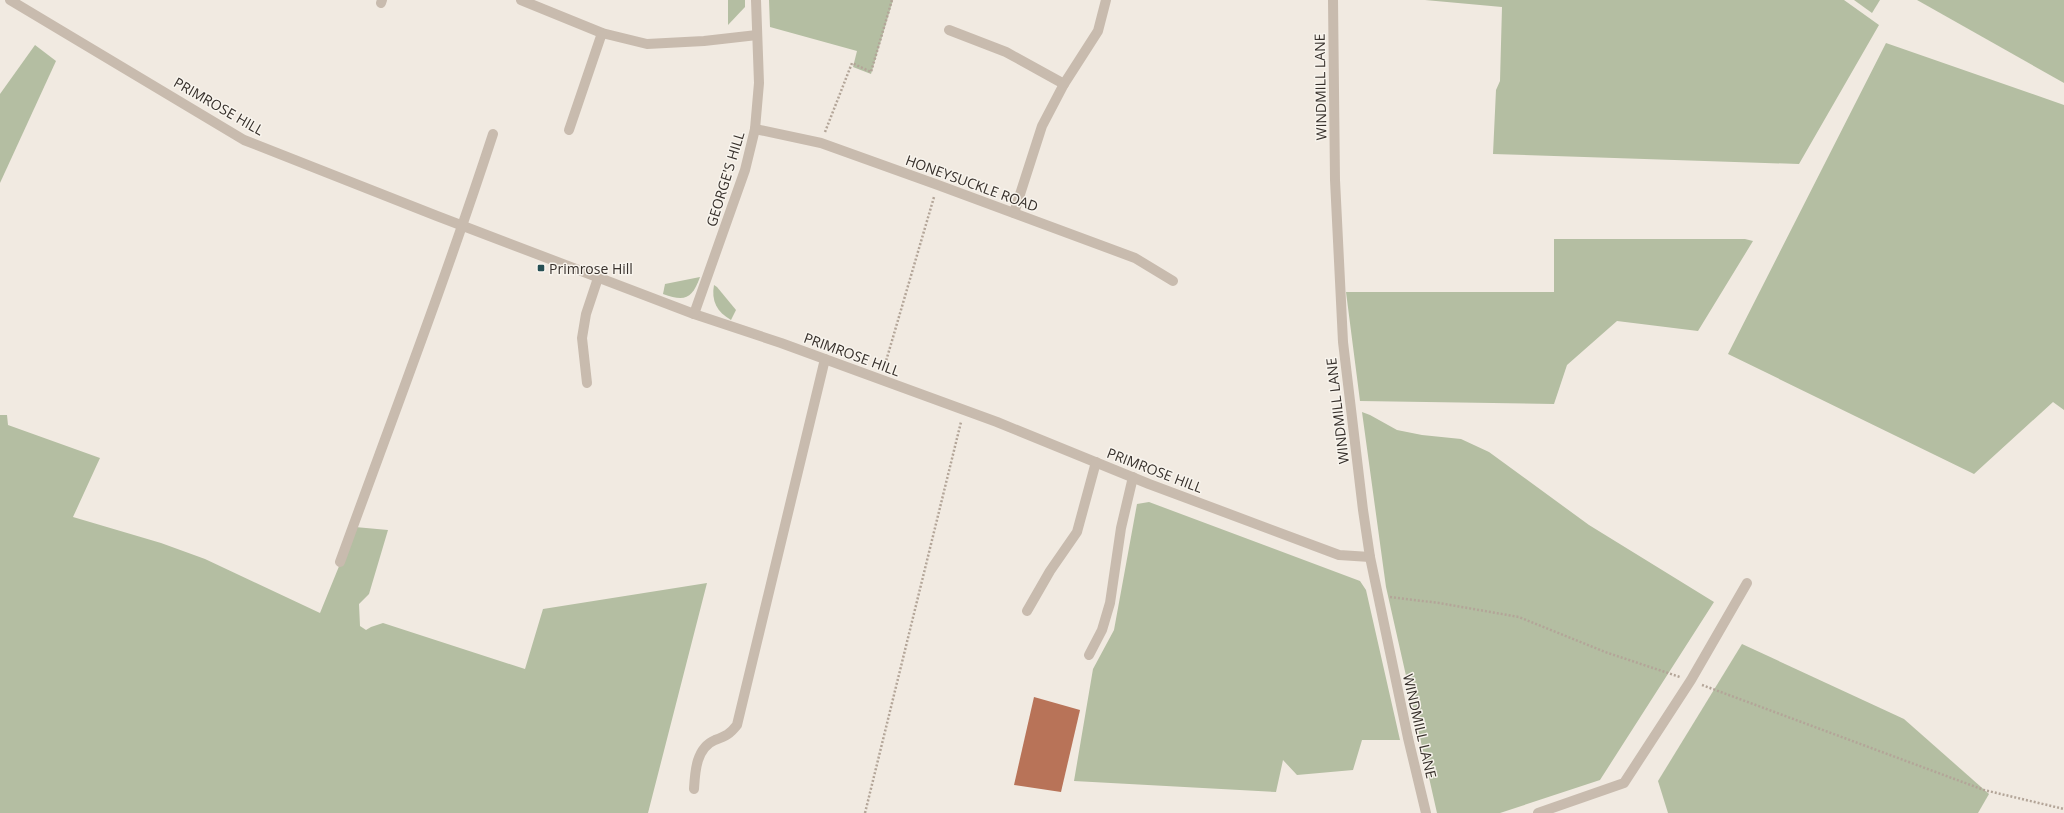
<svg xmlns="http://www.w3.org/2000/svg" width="2064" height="813" viewBox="0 0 2064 813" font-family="'Open Sans',sans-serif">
	<rect width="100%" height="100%" fill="#f1eae1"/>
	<g fill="#b4bea2">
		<polygon points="728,0 745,0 745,7 728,25"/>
		<polygon points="769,0 893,0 871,74 853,67 857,51 770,27"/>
		<polygon points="1425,0 1844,0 1879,25 1799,164 1493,154 1496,90 1500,81 1502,7"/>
		<polygon points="1854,0 1880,0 1872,13"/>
		<polygon points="1917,0 2064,0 2064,83"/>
		<polygon points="1886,43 2064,105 2064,410 2053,402 1974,474 1728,354"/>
		<polygon points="35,45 56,61 0,183 0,94"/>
		<polygon points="1554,239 1745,239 1753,241 1698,331 1617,321 1567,365 1554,404 1360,401 1346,292 1554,292"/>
		<path d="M 700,277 C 692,299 685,302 663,294 L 665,284 Z"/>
		<path d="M 714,285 L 717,287 L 736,310 L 731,320 C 717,312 711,301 714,285 Z"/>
		<polygon points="1362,412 1370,415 1397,430 1422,435 1461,439 1489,452 1589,525 1714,602 1600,780 1500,813 1437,813 1386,587"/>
		<polygon points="0,415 7,415 8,425 100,458 73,517 161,543 205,559 320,613 355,527 388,530 369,594 359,604 360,626 366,630 371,627 383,623 525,669 543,609 707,583 648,813 0,813"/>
		<polygon points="1149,502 1360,581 1366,590 1400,740 1362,740 1353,770 1297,775 1283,760 1276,792 1074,781 1093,669 1114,630 1137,504"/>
		<polygon points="1742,644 1904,719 1989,794 1978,813 1668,813 1658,781"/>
	</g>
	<polygon fill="#b87358" points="1034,697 1080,710 1061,792 1014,785"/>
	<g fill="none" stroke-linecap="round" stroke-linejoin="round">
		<g stroke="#b3a598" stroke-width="2.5" stroke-dasharray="2 2" stroke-linecap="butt">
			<polyline points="825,132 852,63 871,72 892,0"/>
			<polyline points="884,368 934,197"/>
			<polyline points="1390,597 1439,603 1519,617 1605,652 1680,677"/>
			<polyline points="1702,685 1984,790 2064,809"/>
			<polyline points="865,813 961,422"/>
		</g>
		<g stroke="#c8bbae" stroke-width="10">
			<polyline points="10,0 244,140 437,216 694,314 781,343 997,422 1149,484 1339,555 1370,557"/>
			<polyline points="521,0 602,33 647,44 704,41 757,35"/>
			<polyline points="1333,0 1335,180 1343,342 1363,510 1370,557 1408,738 1426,813"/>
			<polyline points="381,3 382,0"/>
			<polyline points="949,30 1006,52 1064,84"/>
			<polyline points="755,129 821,143 938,185 1135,258 1173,281"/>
			<polyline points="569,130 602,33"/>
			<polyline points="1014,213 1042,126 1064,84 1098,31 1106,0"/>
			<polyline points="694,314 745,170 755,129 759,83 756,0"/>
			<polyline points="587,383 582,338 586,314 598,278"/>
			<path d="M 340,562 C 392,419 446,278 493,134"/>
			<polyline points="1027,611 1050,571 1077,532 1096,462"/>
			<polyline points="1089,655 1102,630 1110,603 1121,528 1133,477"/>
			<path d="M 694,789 C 695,772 696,748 715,740 C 726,736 730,734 737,725 L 825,359"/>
			<polyline points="1538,813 1624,783 1691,680 1747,583"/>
		</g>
	</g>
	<rect fill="#264f54" stroke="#f8f4ed" stroke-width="1.5" x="537" y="264" width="8" height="8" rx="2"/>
	<g text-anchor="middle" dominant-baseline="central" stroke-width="3" stroke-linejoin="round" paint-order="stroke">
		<g font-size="14" fill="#37302b" stroke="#f8f4ed">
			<text transform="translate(1320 87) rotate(-91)">WINDMILL LANE</text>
			<text transform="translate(219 106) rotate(30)">PRIMROSE HILL</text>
			<text transform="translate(725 179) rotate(-73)">GEORGE'S HILL</text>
			<text transform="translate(972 183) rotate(20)">HONEYSUCKLE ROAD</text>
			<text transform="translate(852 354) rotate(20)">PRIMROSE HILL</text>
			<text transform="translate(1337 411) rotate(-97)">WINDMILL LANE</text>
			<text transform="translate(1155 470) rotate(21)">PRIMROSE HILL</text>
			<text transform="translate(1420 726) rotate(77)">WINDMILL LANE</text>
		</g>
		<g font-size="14" fill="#37302b" stroke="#f8f4ed" text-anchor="start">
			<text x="549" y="268">Primrose Hill</text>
		</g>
	</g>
</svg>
